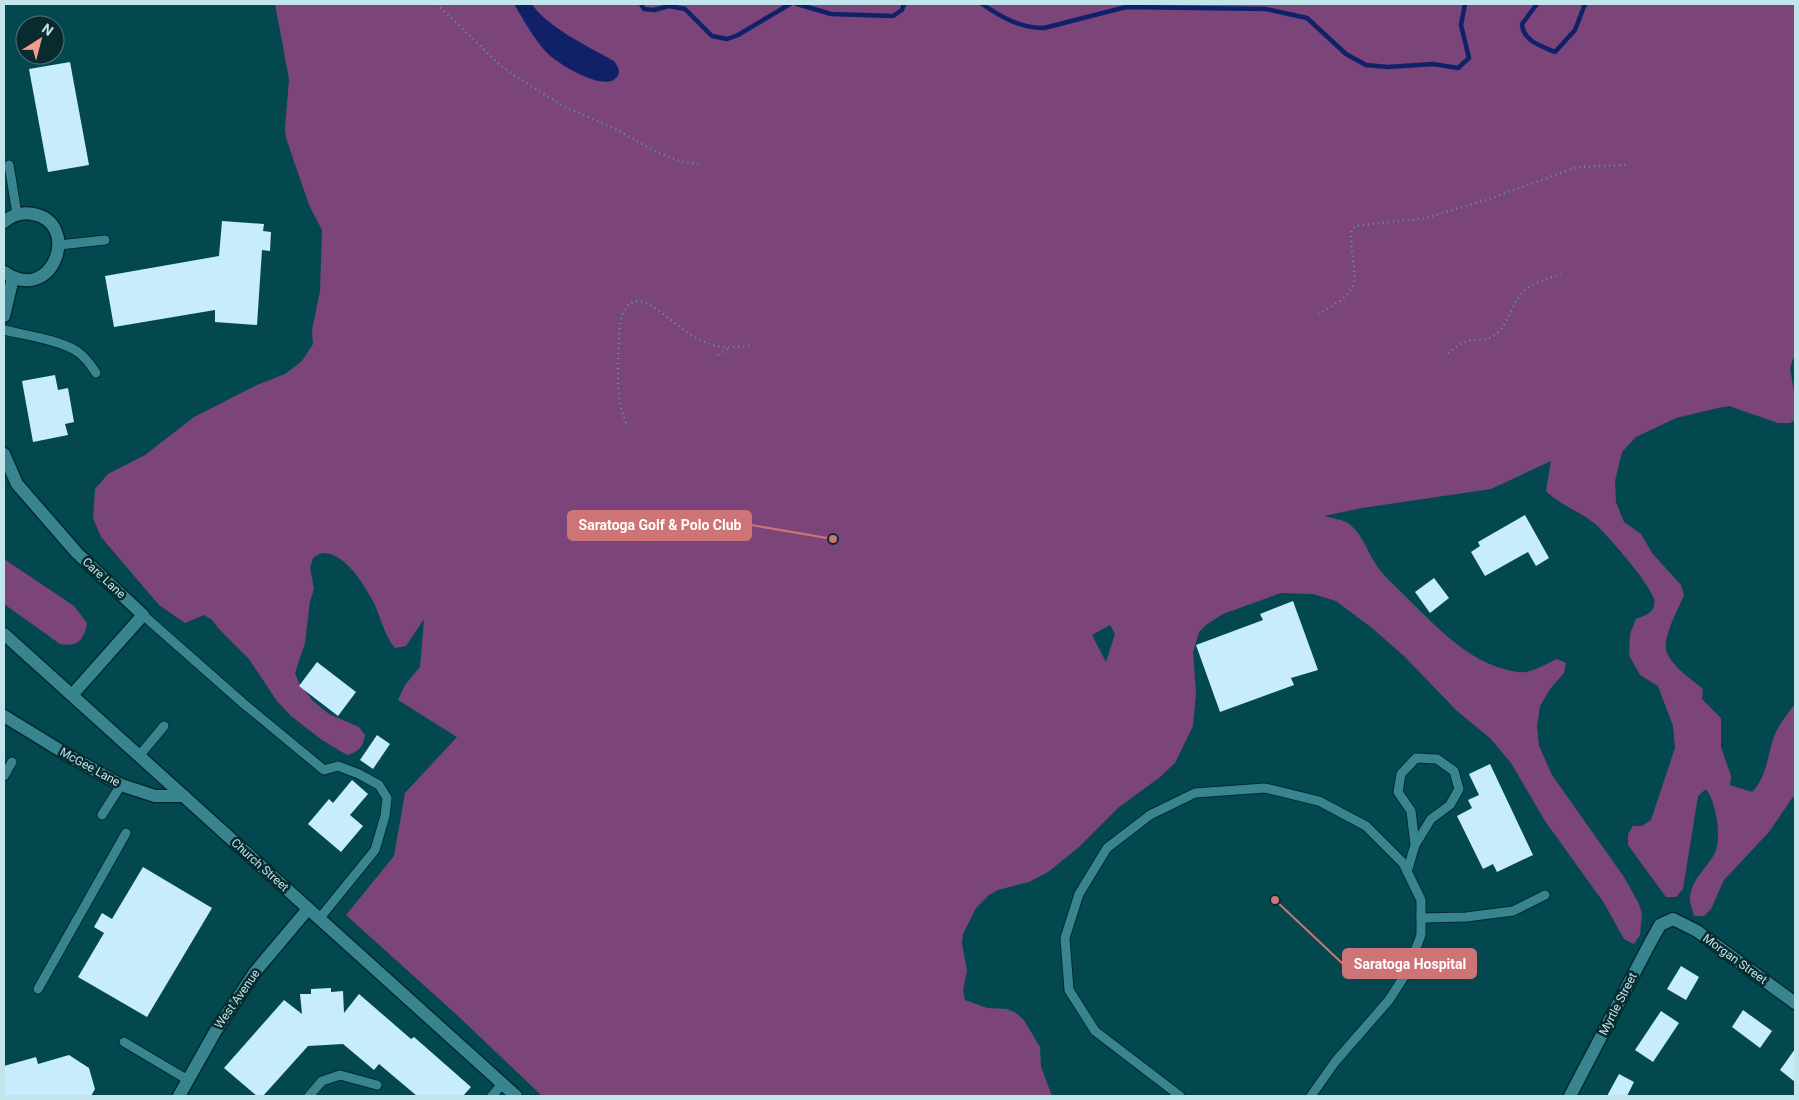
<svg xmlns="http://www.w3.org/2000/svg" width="1799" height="1100" viewBox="0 0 1799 1100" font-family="Roboto,sans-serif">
	<rect width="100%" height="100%" fill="#04484f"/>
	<g fill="#7b457a" fill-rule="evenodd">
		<path d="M 275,4 L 1795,4 L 1795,357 L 1793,359 L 1790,368 L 1795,397 L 1795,420 L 1790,423 L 1778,423 L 1729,406 L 1718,408 L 1676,418 L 1636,437 L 1622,452 L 1615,481 L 1616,502 L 1624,522 L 1641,534 L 1652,553 L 1681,585 L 1684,595 C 1679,608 1661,639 1667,653 C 1673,667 1692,680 1703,689 L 1702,699 L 1721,718 L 1721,747 L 1731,776 L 1730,785 L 1752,792 C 1768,776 1767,754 1775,734 C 1780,723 1788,713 1795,704 L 1795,794 L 1769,832 L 1724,880 L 1711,909 L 1704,916 L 1694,916 C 1693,910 1689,902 1690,897 C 1692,879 1707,868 1715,853 C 1722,837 1716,802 1706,789 L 1698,796 L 1683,889 L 1676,897 L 1666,897 L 1628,845 L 1628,834 L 1633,826 L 1642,826 L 1651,820 L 1675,748 L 1673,726 L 1658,686 L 1640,675 L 1629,655 L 1630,634 L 1636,619 C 1646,616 1657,611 1654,599 C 1651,585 1606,533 1594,523 C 1579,511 1560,505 1546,491 L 1551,461 L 1491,489 L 1362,508 L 1324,516 C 1331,518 1339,519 1346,522 C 1362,531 1367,552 1377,566 C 1385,578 1398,588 1408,599 C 1439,629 1472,666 1518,672 C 1531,674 1545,664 1557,659 L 1566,663 L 1564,673 L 1550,689 L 1540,706 L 1537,726 L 1539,746 L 1552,775 L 1624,877 L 1639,904 L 1642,914 L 1640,935 L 1634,944 L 1624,939 L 1604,903 L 1545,821 L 1511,763 L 1491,739 L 1456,710 L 1404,656 L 1372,628 L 1336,601 L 1313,594 L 1281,593 L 1223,614 L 1206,625 L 1199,632 L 1193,652 L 1196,692 L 1193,726 L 1175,763 L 1160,777 L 1118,808 L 1079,847 L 1048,872 L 1029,882 L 998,890 L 989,895 L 976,908 L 963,934 L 962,943 L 967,971 L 963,990 L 965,1000 L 987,1008 L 1007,1009 L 1016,1013 L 1024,1020 L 1040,1047 L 1041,1067 L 1052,1096 L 542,1096 L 458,1016 L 346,915 L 394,856 L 405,793 L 457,737 L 398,700 L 405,685 L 420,667 L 424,619 L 406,646 L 395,648 C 384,635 381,618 374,603 C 365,586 345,552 323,553 C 320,553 316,556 313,558 L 310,568 L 314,589 L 310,601 L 305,643 L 295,673 L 299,683 L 313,701 L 329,714 L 359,727 L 365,735 C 363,747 359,752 347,755 L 322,740 L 291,716 L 277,701 L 249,659 L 218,628 L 212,620 L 204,615 L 185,623 L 159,605 L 101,537 L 93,518 L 95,489 L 108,474 L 145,455 L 194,417 L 257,385 L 285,374 L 302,361 L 313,344 L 312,330 L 320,291 L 322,230 L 309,205 L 286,138 L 285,128 L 289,79 ZM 1110,625 L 1115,634 L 1106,662 L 1092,635 Z"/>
		<path d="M 4,559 L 74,606 L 87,623 C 84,641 77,647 60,644 L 4,604 Z"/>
	</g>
	<path fill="#112169" d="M 514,4 L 532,4 C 545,26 591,48 614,61 C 618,67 622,72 616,78 C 604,91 564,67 553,58 C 539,48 523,19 514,4 Z"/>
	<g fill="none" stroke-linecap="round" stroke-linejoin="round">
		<g stroke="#112169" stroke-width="4.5">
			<polyline points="641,4 644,9 654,10 669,6 685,9 712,36 727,39 738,35 790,4"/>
			<polyline points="797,4 831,14 893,16 902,10 904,4"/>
			<path d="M 982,4 C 1001,17 1020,28 1044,28 L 1126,7 L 1266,9 L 1307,18 L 1346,54 L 1366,65 L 1388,67 L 1433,64 L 1458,68 L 1469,58 L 1461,25 L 1465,4"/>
			<path d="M 1537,4 L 1522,24 C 1523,41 1541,46 1555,52 L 1575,30 L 1585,4"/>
		</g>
	</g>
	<g fill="#c6ecfd">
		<polygon points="70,62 89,165 48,172 29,69"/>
		<polygon points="222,221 264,224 263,231 271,232 270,251 262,250 257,325 215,322 215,310 114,327 105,276 219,256"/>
		<polygon points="55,375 58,390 68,388 74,422 65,424 68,435 33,442 22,381"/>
		<polygon points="1525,515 1549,558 1536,566 1528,552 1485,576 1471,552 1480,546 1478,542"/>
		<polygon points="1434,578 1449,598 1430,613 1415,592"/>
		<polygon points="1293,601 1318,670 1291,678 1294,685 1220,712 1196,645 1263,620 1260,614"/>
		<polygon points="317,662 356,692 338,716 299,686"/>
		<polygon points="377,735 390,744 373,769 360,760"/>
		<polygon points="1490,764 1533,855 1497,872 1493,864 1483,869 1457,816 1472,808 1468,800 1479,795 1469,774"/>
		<polygon points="352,780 368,794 350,815 363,826 341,852 308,824 329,799 333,803"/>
		<polygon points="143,867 212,908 147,1017 78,977 104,933 94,927 102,913 112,919"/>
		<polygon points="1681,966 1699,977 1686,1000 1667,989"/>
		<polygon points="331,988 331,992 343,991 344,1013 359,994 411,1039 414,1037 471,1087 463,1096 417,1096 379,1064 374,1070 343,1044 308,1046 263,1096 257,1096 224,1068 284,1000 302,1014 300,994 311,994 311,989"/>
		<polygon points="1743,1010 1772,1031 1760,1048 1732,1027"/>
		<polygon points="1661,1011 1679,1023 1653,1062 1635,1050"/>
		<polygon points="1795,1049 1795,1082 1780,1070"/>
		<polygon points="69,1055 89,1068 95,1089 91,1096 4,1096 4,1066 36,1057 38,1064"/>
		<polygon points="1619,1074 1634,1082 1627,1096 1607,1096"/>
	</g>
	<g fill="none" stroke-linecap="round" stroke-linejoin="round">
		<g stroke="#002c31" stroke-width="11">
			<g id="lane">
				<polyline points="9,165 17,214"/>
				<polyline points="59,245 105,240"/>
				<path d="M 4,330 C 25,335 60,340 78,352 C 86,358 91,365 96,373"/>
				<polyline points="143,615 244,704 324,770 338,766 359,774 379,785 387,798 385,816 375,850 319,919"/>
				<polyline points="139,756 164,726"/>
				<polyline points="4,776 12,762"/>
				<polyline points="102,815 121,785"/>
				<polyline points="1407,872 1415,845 1431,819 1450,805 1459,789 1454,771 1437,759 1416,758 1401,774 1398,792 1411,811 1415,845"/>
				<polyline points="1421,918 1466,917 1513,911 1545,895"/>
				<polyline points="38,989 126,833"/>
				<polyline points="124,1042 188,1080"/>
				<polyline points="309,1096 322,1081 340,1075 377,1085"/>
				<polyline points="492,1096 502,1084"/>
				<polyline points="1180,1096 1095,1031 1069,990 1065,938 1079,894 1107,848 1150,815 1195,793 1265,788 1319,801 1366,826 1403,863 1421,900 1421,935 1407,972 1389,1000 1335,1062 1311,1096"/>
			</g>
		</g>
		<g stroke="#002c31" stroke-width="15">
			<g id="street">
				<path d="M 4,222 C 12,215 22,212 33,214 C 82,223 53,306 4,272"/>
				<polyline points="4,316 13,278"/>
				<polyline points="4,454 17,484 77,553 143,615 72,695"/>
				<polyline points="4,716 66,754 121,785 155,796 184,796"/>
				<polyline points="1570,1096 1650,943 1660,925 1673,919 1697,931 1795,1003"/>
			</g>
		</g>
		<g stroke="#002c31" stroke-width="15">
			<g id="secondary">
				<polyline points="4,634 516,1096"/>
				<polyline points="179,1096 215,1032 255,972 308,909"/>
			</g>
		</g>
		<g stroke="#61959b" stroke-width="2.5" stroke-dasharray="1 4" stroke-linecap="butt">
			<polyline points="437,4 500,65 518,78 563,106 618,130 654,151 680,161 702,165"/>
			<path d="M 1318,314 C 1369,287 1352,282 1351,234 L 1352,229 L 1356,226 L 1426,218 L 1489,199 L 1577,167 L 1625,165"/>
			<path d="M 1448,353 C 1454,349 1459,344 1465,342 C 1475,338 1486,342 1495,335 C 1507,325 1510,310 1518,298 C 1527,284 1546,279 1561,274"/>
			<polyline points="718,355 729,348"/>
			<path d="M 626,423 C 615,396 618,365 619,337 C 620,324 621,301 639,301 C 652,302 675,324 687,332 C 693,337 703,341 710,344 C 724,349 738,347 752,345"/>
		</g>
		<use href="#lane" stroke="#388590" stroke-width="9"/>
		<use href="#street" stroke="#388590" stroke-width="12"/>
		<use href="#secondary" stroke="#388590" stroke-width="12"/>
	</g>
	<g text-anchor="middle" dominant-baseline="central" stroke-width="5" stroke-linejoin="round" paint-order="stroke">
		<g font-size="12" fill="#c1e5ea" stroke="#092b2f">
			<text transform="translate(104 578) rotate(43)">Care Lane</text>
			<text transform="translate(90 767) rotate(29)">McGee Lane</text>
			<text transform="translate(260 865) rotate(42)">Church Street</text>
			<text transform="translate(1735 959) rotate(36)">Morgan Street</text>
			<text transform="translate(237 999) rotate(-55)">West Avenue</text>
			<text transform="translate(1618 1004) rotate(-63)">Myrtle Street</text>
		</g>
	</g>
	<path fill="none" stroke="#ce7476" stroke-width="2" d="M833 539L751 525M1275 900L1343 964"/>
	<g fill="#ce7476" stroke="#092b2f" stroke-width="2">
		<circle cx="833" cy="539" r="5"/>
		<circle cx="1275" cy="900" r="5"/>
	</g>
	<g fill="#ce7476" stroke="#ce7476" stroke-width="2">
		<rect x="568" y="511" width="183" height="29" rx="5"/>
		<rect x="1343" y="949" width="133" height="29" rx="5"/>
	</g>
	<g font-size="14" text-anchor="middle" font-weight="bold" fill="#fff">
		<text x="660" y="530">Saratoga Golf &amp; Polo Club</text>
		<text x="1410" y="969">Saratoga Hospital</text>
	</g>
	<rect width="1799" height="1100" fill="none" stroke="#c1e5ea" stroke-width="10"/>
	<g transform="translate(40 40) rotate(36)"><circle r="24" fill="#092b2f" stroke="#53757a"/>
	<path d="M0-4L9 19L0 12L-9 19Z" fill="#f59c91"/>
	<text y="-8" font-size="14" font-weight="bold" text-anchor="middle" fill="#c1e5ea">N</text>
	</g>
</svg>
